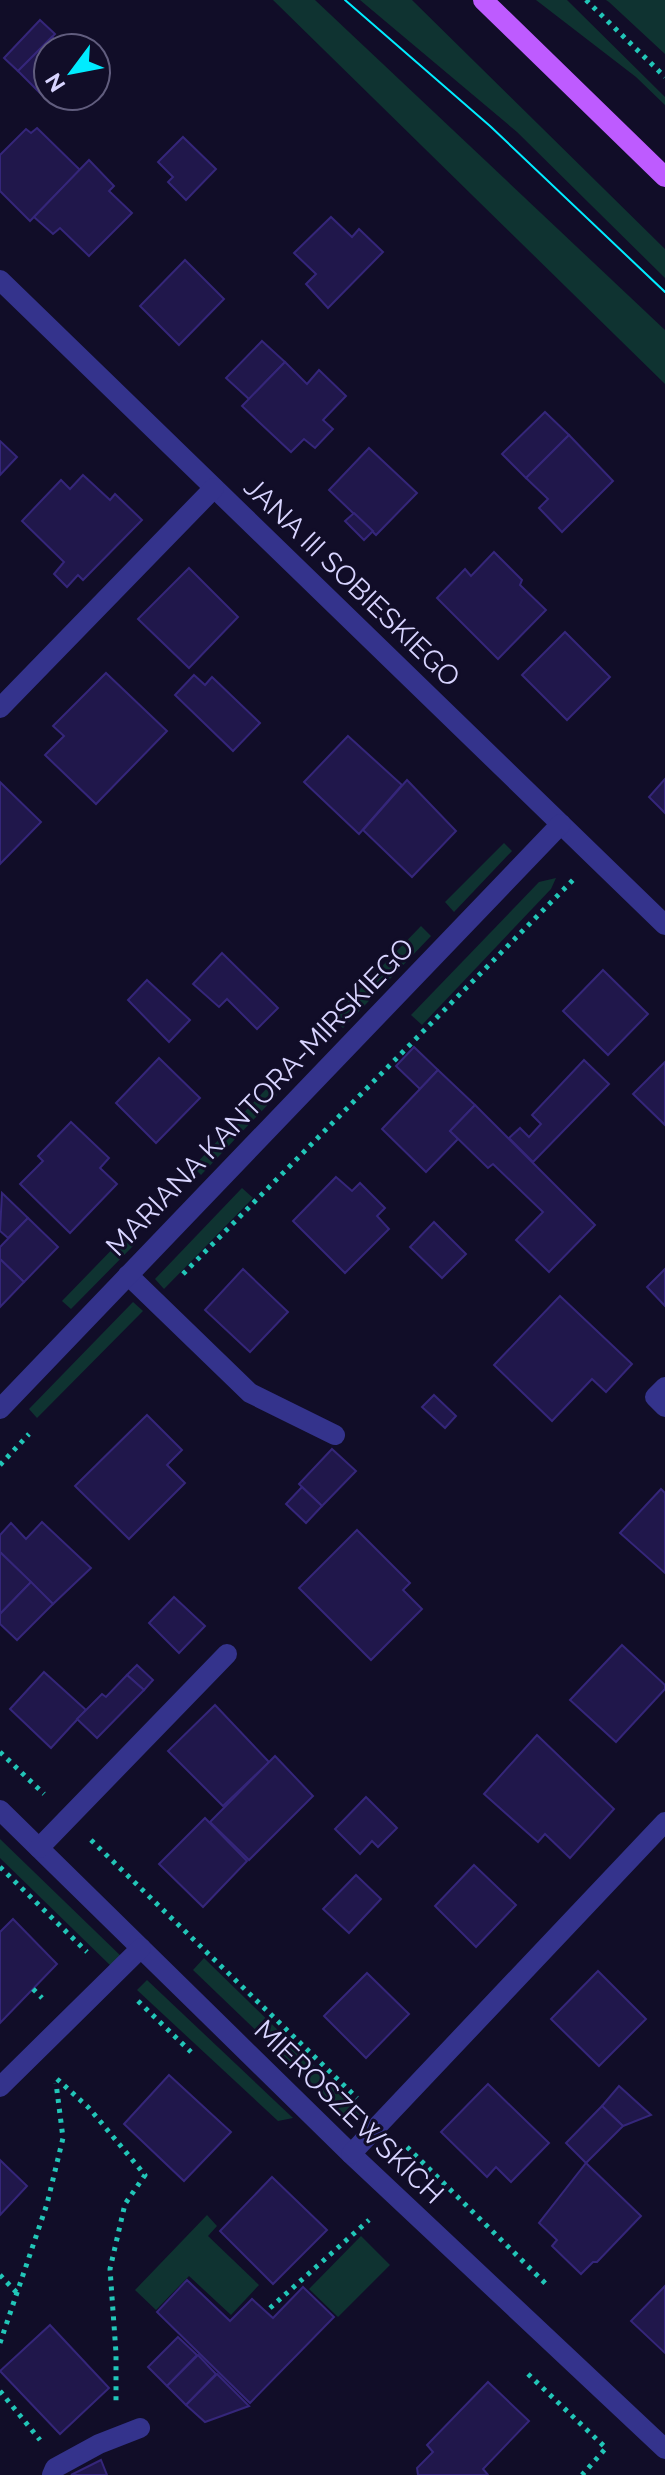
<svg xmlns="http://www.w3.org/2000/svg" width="665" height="2475" viewBox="0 0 665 2475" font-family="Raleway,sans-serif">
	<rect width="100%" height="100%" fill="#110d28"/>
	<g fill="#0f3331">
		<polygon points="273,0 315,0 665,330 665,384"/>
		<polygon points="360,0 412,0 665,249 665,278 517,132"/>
		<polygon points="536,0 567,0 665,97 665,105 636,77"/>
		<polygon points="606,0 665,0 665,54 609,2"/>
		<polygon points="504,843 512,851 454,912 445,902"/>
		<polygon points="556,878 551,889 422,1025 411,1015 539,882"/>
		<polygon points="421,926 431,936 343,1028 332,1018"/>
		<polygon points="268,1087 277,1095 201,1175 193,1167"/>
		<polygon points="242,1188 253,1198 164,1289 155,1279"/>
		<polygon points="126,1235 135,1244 71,1309 62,1301"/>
		<polygon points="133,1302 143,1311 37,1418 29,1409"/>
		<polygon points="0,1839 125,1960 113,1968 0,1858"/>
		<polygon points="204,1958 364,2114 347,2118 193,1970"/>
		<polygon points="147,1980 293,2118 278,2121 137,1990"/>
		<polygon points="207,2215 217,2226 208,2236 259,2285 231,2315 189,2276 156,2310 135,2290"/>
		<polygon points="361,2236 390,2265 338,2317 309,2289"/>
	</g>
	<g fill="#20174b" stroke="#35267a" stroke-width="2">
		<polygon points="40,20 55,34 18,71 4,58"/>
		<polygon points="52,37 64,48 48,48 48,91 43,96 18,71"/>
		<polygon points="37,128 80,170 30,221 0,191 0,155 26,129 31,133"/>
		<polygon points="183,137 216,169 186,200 168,182 173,177 158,162"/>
		<polygon points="89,160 114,186 109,191 132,213 89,256 60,228 53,234 34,217"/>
		<polygon points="331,217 352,237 359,229 383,252 328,308 306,284 316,274 294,253"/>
		<polygon points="185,260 224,299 179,345 140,306"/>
		<polygon points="262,341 285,362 249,399 226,378"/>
		<polygon points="285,362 307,384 319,370 346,396 323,420 333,429 315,448 304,439 291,452 242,406"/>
		<polygon points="545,412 569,435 526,478 502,454"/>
		<polygon points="569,435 613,481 562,532 539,508 548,499 526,478"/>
		<polygon points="0,441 17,457 0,475"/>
		<polygon points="369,448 417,493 376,535 329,490"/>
		<polygon points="83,475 110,500 115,494 142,520 83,580 78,575 67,587 54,574 64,562 22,521 61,480 70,489"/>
		<polygon points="354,513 373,531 364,540 345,521"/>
		<polygon points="494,552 522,580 520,585 546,610 498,659 437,598 465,569 471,576"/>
		<polygon points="189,568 238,617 189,668 138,619"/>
		<polygon points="565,632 610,677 567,720 522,675"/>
		<polygon points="106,673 167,731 96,804 45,755 64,736 53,726"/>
		<polygon points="194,675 205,685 212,677 260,723 233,751 175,695"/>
		<polygon points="348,736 402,785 359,834 304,782"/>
		<polygon points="665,779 665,813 649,797"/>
		<polygon points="407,780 456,831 412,877 363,830"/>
		<polygon points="0,782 41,822 0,864"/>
		<polygon points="222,953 278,1008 257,1029 227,999 219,1007 193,984"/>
		<polygon points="603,970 648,1014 608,1055 563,1011"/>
		<polygon points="147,980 190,1020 169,1042 128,1000"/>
		<polygon points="414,1047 438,1070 420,1089 396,1066"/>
		<polygon points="159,1058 200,1098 156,1143 116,1103"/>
		<polygon points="584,1060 609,1084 533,1162 509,1138 520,1128 529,1137 541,1124 532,1115"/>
		<polygon points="665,1062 665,1125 633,1094"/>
		<polygon points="438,1070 475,1105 450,1131 458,1139 426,1172 382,1129"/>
		<polygon points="475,1105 595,1225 549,1272 516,1240 543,1212 493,1164 488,1168 450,1131"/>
		<polygon points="71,1122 109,1158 100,1168 117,1184 70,1233 20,1184 43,1161 38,1156"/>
		<polygon points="336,1177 352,1191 360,1183 385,1208 377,1216 389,1229 345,1273 293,1221"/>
		<polygon points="2,1193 28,1218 8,1238 0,1231"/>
		<polygon points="28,1218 58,1247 24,1282 0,1259 0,1247"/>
		<polygon points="434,1222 466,1254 442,1278 410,1247"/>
		<polygon points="0,1259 24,1282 0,1307"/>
		<polygon points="243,1269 288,1312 250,1352 205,1310"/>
		<polygon points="665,1269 665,1306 647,1287"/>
		<polygon points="560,1296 632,1364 606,1392 592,1379 552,1421 494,1365"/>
		<polygon points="434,1395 456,1416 445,1428 422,1407"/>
		<polygon points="147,1415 182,1450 167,1465 185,1483 129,1539 75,1486"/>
		<polygon points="332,1449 356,1471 322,1506 299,1484"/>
		<polygon points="302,1487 322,1506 306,1523 286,1504"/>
		<polygon points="661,1489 665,1493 665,1573 620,1533"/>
		<polygon points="42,1522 91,1568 53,1604 0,1552 0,1535 11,1523 26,1539"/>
		<polygon points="357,1530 410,1583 403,1590 422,1609 371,1660 299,1588"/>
		<polygon points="0,1552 31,1582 0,1614"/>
		<polygon points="31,1582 53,1604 17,1640 0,1624 0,1614"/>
		<polygon points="174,1597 205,1626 179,1653 149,1623"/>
		<polygon points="622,1645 665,1685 665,1689 616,1742 570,1700"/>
		<polygon points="137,1665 153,1680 144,1690 127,1675"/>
		<polygon points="44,1672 86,1710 51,1748 10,1709"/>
		<polygon points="127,1675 144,1690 97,1738 77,1719 102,1694 106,1697"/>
		<polygon points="215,1705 269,1762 223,1806 168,1751"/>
		<polygon points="537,1735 614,1809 570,1858 545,1834 538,1842 484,1794"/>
		<polygon points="275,1756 313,1796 249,1860 210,1822"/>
		<polygon points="366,1797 397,1828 378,1847 372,1841 360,1854 335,1829"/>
		<polygon points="205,1818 247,1861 203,1907 159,1864"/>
		<polygon points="474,1865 516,1905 476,1947 435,1906"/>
		<polygon points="356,1875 381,1899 349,1933 323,1909"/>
		<polygon points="13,1919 57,1964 0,2023 0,1932"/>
		<polygon points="598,1971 646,2019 599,2066 551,2019"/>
		<polygon points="367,1973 409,2014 366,2058 324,2016"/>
		<polygon points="169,2075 231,2132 184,2181 124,2124"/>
		<polygon points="488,2084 549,2143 511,2182 496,2167 487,2177 441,2132"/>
		<polygon points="619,2086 651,2115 623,2126 602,2106"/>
		<polygon points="602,2106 623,2126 586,2163 566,2143"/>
		<polygon points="0,2160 27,2186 0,2215"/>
		<polygon points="586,2163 641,2216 597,2262 593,2262 581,2274 552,2246 557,2240 539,2223"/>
		<polygon points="272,2177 327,2230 273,2284 220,2231"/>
		<polygon points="187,2280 230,2321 252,2299 273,2318 303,2287 334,2317 250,2403 157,2312"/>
		<polygon points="665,2286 665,2353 631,2321"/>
		<polygon points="50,2325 109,2388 60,2434 0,2371"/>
		<polygon points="178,2337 197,2355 167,2386 148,2367"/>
		<polygon points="198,2355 216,2374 186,2405 167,2386"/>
		<polygon points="217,2374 249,2406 205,2422 186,2405"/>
		<polygon points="488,2382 529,2421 483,2469 488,2475 418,2475 417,2468 433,2452 427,2445"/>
		<polygon points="101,2460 107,2475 71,2475"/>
	</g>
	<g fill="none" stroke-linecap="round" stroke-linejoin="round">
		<g stroke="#22c6b8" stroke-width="5" stroke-dasharray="4 6" stroke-linecap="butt">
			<polyline points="586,0 665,77"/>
			<polyline points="183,1274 573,880"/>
			<polyline points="0,1465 29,1434"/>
			<polyline points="0,1752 44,1794"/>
			<polyline points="91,1840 357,2098"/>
			<polyline points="0,1867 87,1952"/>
			<polyline points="33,1989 42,1998"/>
			<polyline points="138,2001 191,2052"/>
			<polyline points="57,2079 89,2108 145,2175 125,2204 110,2269 116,2353 116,2402"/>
			<polyline points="407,2147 548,2286"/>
			<polyline points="0,2275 18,2294"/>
			<polyline points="270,2308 369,2220"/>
			<polyline points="0,2343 47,2204 63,2138 56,2083"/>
			<polyline points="528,2374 606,2448 582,2475"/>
			<polyline points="0,2391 40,2440"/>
		</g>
		<g stroke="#34338c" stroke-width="20">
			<polyline points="0,280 665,925"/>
			<polyline points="0,708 214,488"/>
			<polyline points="128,1275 250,1393 335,1435"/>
			<polyline points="665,1387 655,1397 665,1407"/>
			<polyline points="0,1409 561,824"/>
			<polyline points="0,1810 351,2154 665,2449"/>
			<polyline points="39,1848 227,1654"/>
			<polyline points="0,2087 141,1948"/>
			<polyline points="351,2154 665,1822"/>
			<polyline points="52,2475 55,2468 99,2444 140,2428"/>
		</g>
		<polyline stroke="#be5bff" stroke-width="20" points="483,0 665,177"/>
		<polyline stroke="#00ecff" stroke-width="2" points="345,0 490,126 665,292"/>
	</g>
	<g text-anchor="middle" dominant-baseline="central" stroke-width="6" stroke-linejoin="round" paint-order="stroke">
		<g font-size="28" fill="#d8d4ff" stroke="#110d28">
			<text transform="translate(352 582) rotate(44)">JANA III SOBIESKIEGO</text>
			<text transform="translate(260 1097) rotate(-46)">MARIANA KANTORA-MIRSKIEGO</text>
			<text transform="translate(349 2112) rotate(44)">MIEROSZEWSKICH</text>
		</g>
	</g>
	<g transform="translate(72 72) rotate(238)"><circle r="38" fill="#110d28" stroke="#615d7e" stroke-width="2"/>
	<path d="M0-6L14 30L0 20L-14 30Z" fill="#00ecff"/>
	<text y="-12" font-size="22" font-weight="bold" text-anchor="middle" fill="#d8d4ff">N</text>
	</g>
</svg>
